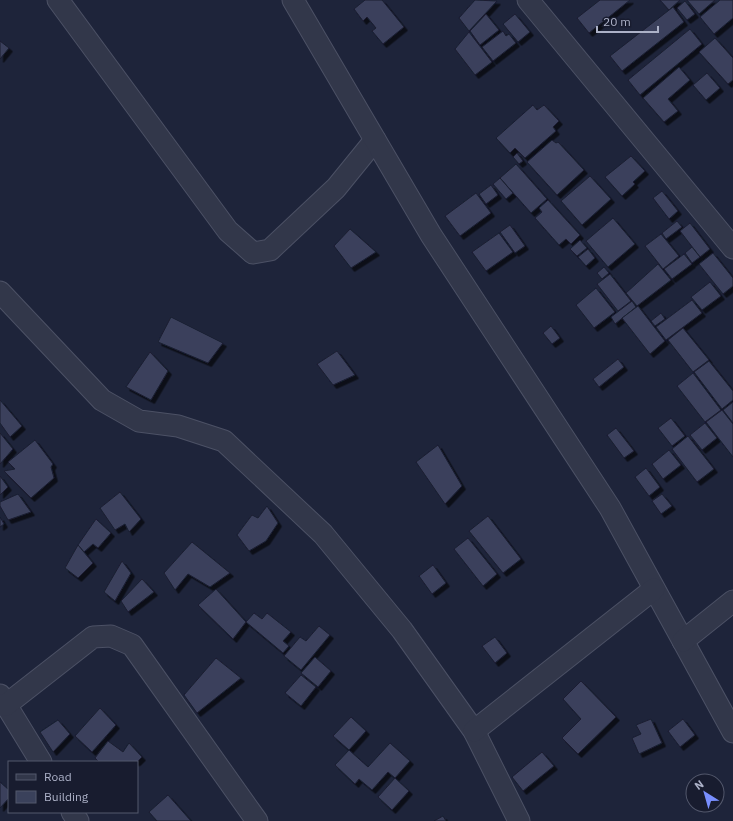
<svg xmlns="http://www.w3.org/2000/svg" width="733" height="821" viewBox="0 0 733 821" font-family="'IBM Plex Sans',sans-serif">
	<defs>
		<filter id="shadow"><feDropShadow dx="3.5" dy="3.5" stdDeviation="0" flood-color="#0009"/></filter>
	</defs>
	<rect width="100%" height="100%" fill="#1e243a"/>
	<g fill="#3a415b" stroke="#1a1e31" filter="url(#shadow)">
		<polygon points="365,0 382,0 404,27 383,44 372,31 376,28 367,17 363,21 354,9"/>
		<polygon points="475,0 497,1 469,31 459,18"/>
		<polygon points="600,0 630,0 589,33 577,18"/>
		<polygon points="660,0 680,0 669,10"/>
		<polygon points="687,0 715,0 699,14"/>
		<polygon points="720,0 733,0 733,18 714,34 700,17"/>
		<polygon points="685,1 695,14 687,20 677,8"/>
		<polygon points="673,7 684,22 622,71 610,56"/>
		<polygon points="486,14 499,30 480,45 470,31"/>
		<polygon points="515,14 530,32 518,42 503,24"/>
		<polygon points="690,29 702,44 640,95 628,80"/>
		<polygon points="503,31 506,36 509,34 516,43 493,61 482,47"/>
		<polygon points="469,32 492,62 475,75 455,49"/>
		<polygon points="715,38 733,58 733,80 728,84 699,52"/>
		<polygon points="0,41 9,48 0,59"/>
		<polygon points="679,67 690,80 668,99 678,111 664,122 643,98"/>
		<polygon points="707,73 720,88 706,100 693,85"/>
		<polygon points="533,105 537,110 544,105 559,121 553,127 556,131 525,158 515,148 510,153 496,138"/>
		<polygon points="552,140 556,143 558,142 584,170 557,195 527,162"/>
		<polygon points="517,153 523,161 519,164 513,157"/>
		<polygon points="631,156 645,171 633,182 635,184 622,196 605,177"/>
		<polygon points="516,164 547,199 531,213 500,178"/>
		<polygon points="590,176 611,199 582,225 561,201"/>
		<polygon points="500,178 513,193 506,199 493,184"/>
		<polygon points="491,185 498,195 486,204 479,194"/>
		<polygon points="662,191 678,211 669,219 653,198"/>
		<polygon points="476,193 491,213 460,236 445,216"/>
		<polygon points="548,200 580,235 571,244 566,239 559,245 535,218 542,212 539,208"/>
		<polygon points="613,218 635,244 608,267 586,241"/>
		<polygon points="677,221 682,227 666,239 662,233"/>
		<polygon points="690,223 710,249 700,257 680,231"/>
		<polygon points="510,225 525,246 515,253 500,232"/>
		<polygon points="350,229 376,252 351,268 334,246"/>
		<polygon points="499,233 513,252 486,271 472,252"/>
		<polygon points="661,234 679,256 663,269 645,246"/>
		<polygon points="580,240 587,248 577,256 570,249"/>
		<polygon points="692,247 700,257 692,263 685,253"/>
		<polygon points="588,249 595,258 586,266 578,257"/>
		<polygon points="713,253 733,278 733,286 723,294 699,264"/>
		<polygon points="684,254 692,264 672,279 664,269"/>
		<polygon points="658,264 671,280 637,306 626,293"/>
		<polygon points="604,267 609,273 602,279 597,273"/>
		<polygon points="610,274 631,301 618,311 597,284"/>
		<polygon points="710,282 721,296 702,310 691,297"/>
		<polygon points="596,288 615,312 594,328 576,305"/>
		<polygon points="692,300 702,313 666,340 656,327"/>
		<polygon points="632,301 636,307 615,324 611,317"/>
		<polygon points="638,306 665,341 650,354 622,318"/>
		<polygon points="661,313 665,319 655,326 651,321"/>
		<polygon points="171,317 223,343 208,363 158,342"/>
		<polygon points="551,326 560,338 552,344 543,333"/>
		<polygon points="683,328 709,360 693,372 668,340"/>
		<polygon points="337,351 355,375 333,385 317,364"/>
		<polygon points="150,352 168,371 151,400 126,387"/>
		<polygon points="618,359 624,367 599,387 593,379"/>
		<polygon points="709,361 733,391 733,400 722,409 694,372"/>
		<polygon points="693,373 721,410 705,422 677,386"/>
		<polygon points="0,400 22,426 10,437 0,423"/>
		<polygon points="733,402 733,423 723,410"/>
		<polygon points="722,410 733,424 733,457 706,422"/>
		<polygon points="671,418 685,436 672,446 658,428"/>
		<polygon points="705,423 717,438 702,450 690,435"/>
		<polygon points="616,428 634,451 624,458 607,435"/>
		<polygon points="0,433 13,449 0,464"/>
		<polygon points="688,436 714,469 697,482 672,449"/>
		<polygon points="35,440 53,464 51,467 54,478 31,498 4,471 15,469 8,462"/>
		<polygon points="438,445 462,486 445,504 416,462"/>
		<polygon points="669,450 681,465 663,479 652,464"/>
		<polygon points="646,468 660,487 649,496 635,477"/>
		<polygon points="0,476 8,487 0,495"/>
		<polygon points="120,492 141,519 129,532 125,524 115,530 100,508"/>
		<polygon points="18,494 31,512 8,520 0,506 0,502"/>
		<polygon points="662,494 672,506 661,514 652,501"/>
		<polygon points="267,506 278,523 266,541 249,551 237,535 252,515 258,518"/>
		<polygon points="488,516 521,559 503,573 469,531"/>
		<polygon points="0,517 4,524 0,527"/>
		<polygon points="96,519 111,533 98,548 93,544 84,552 78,545"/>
		<polygon points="468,538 497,574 483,586 454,549"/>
		<polygon points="192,542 230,573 210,587 188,574 175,590 164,573"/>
		<polygon points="78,545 93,563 78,578 65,568"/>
		<polygon points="122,561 131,573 115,601 104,592"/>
		<polygon points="433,565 446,583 432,594 419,576"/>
		<polygon points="142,579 154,592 128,612 121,601"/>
		<polygon points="216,589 246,622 233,639 198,605"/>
		<polygon points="254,613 262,619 267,613 291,632 283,641 289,646 283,653 246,622"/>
		<polygon points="319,626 330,635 301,670 284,656 300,637 306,641"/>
		<polygon points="495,637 507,653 495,663 482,646"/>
		<polygon points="315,657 331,671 318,687 301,673"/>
		<polygon points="216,658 241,678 197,713 184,695"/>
		<polygon points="301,675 316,687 301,706 285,693"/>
		<polygon points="581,681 616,717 578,754 562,738 581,719 563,699"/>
		<polygon points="100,708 116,725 92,752 75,736"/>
		<polygon points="351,717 366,731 349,750 333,736"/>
		<polygon points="651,719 662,743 639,754 632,738 641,734 636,725"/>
		<polygon points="683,719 695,735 680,747 668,731"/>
		<polygon points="58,720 70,734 53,752 40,732"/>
		<polygon points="108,741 123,752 129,743 142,757 137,762 99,762 95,758"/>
		<polygon points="390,743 410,761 395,778 388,772 372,790 359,779 355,784 335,765 349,750 368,767"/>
		<polygon points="542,752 554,766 523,791 512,777"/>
		<polygon points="395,778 409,791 392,810 378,797"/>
		<polygon points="0,782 9,790 9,798 0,808"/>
		<polygon points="168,795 191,821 157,821 149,812"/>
		<polygon points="443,816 446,821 434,821"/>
	</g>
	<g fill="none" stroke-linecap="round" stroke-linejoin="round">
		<g stroke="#4c5165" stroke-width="23">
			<g id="minor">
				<polyline points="58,0 228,231 253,253 270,250 336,188 375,140"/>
				<polyline points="293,0 431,235 610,508 733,732"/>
				<polyline points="528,0 733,248"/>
				<polyline points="0,292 102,400 139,421 178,426 224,441 323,534 402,630 474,731 519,821"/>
				<polyline points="683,641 733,601"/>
				<polyline points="0,695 41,762"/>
				<polyline points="0,705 6,705 93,637 111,636 132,645 257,821"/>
				<polyline points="474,731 654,589"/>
				<polyline points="72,812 78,821"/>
			</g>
		</g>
		<use href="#minor" stroke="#32374a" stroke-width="21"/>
	</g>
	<rect x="8" y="761" width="130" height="52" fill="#181c2f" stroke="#53586c"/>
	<rect x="16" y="774" width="20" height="6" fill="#32374a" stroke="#53586c"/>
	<text x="44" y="781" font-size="12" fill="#acb1c7">Road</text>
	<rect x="16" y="791" width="20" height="12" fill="#3a415b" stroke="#53586c"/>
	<text x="44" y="801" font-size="12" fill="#acb1c7">Building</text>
	<g transform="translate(705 793) rotate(323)"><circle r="19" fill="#181c2f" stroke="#53586c"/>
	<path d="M0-3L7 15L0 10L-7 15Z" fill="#798fff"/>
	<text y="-6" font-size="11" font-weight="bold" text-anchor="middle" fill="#acb1c7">N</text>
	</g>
	<path d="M597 26v6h61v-6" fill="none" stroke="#acb1c7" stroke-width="2"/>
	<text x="603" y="26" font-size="12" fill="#acb1c7" stroke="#181c2f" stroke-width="3" paint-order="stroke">20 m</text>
</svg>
